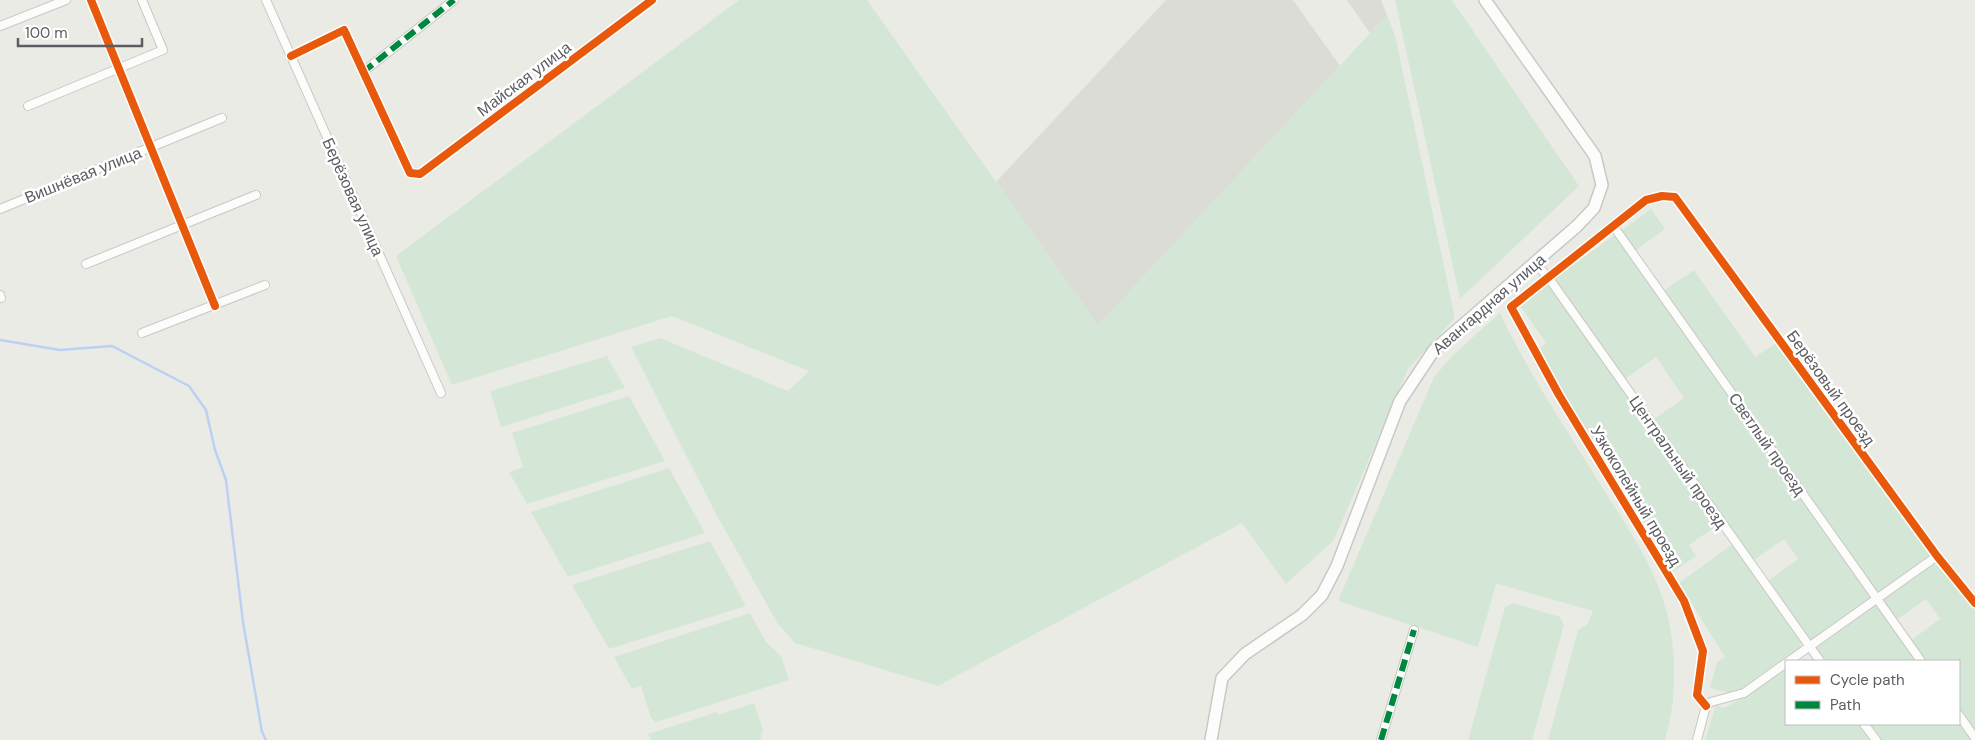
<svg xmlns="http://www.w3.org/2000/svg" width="1975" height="740" viewBox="0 0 1975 740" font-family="'DM Sans',sans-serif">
	<rect width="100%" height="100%" fill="#ebebe6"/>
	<g fill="#dcdcd7">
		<polygon points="1166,0 1293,0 1340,66 1098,326 996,182"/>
		<polygon points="1347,0 1381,0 1387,15 1370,33"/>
	</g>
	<g fill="#d4e7d6">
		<polygon points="739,0 867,0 1098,325 1387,15 1395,35 1455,318 1408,369 1334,540 1286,584 1242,523 938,686 795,643 778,624 717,516 631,347 660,338 788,391 809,371 672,316 452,385 396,256"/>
		<polygon points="1395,0 1452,0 1579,186 1460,299"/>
		<polygon points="1651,209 1665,229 1635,251 1621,231"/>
		<polygon points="1615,235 1871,598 1811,641 1768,581 1798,559 1784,539 1754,560 1654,419 1684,398 1656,357 1625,379 1554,278"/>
		<polygon points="1694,270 1755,357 1776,343 1930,552 1928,558 1877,594 1663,291"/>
		<polygon points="1548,282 1719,524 1689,545 1696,556 1673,572 1562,390 1540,348 1546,343 1518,303"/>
		<path d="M 1500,313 C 1530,376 1569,433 1605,492 C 1629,529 1656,569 1667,613 C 1677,653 1677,700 1665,740 L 1548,740 L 1578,630 L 1587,625 L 1593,611 L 1498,584 L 1496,585 L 1478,647 L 1338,601 L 1434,377 L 1453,355 Z"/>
		<polygon points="607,356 625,388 501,427 490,391"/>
		<polygon points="629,396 665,461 527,504 509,472 523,467 512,433"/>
		<polygon points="669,468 705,533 568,577 531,512"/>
		<polygon points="710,541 746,606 609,649 572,585"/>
		<polygon points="1733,544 1801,640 1800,649 1744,688 1728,695 1726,692 1710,688 1717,662 1725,657 1679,583"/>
		<polygon points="1933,564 1940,566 1960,593 1975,609 1975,732 1959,709 1959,661 1925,661 1910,641 1940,619 1926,599 1896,620 1882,600"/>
		<polygon points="1513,603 1560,617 1564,625 1532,740 1468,740 1505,607"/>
		<polygon points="1876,604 1916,661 1825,661 1815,647"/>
		<polygon points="750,613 766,642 781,656 789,680 656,722 651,718 641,686 632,689 614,657"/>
		<polygon points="1786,668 1786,724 1860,724 1871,740 1705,740 1716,705 1724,708 1741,699"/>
		<polygon points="754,703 763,730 760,740 651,740 648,734 717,712 718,715"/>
		<polygon points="1959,722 1971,740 1881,740 1869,724"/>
	</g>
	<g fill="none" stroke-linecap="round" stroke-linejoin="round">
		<polyline stroke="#bcd0f3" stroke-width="2.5" points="0,340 60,350 112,346 189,386 206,410 215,450 226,480 243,622 262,732 266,740"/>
		<g stroke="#c8c8c6" stroke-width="10">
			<g id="minor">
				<polyline points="91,0 215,306"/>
				<polyline points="266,0 441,393"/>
				<polyline points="0,26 66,0"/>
				<polyline points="291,56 344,30 410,173 420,174 652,0"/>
				<polyline points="363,72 454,0"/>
				<polyline points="28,106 163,50 142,0"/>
				<polyline points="0,209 222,118"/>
				<polyline points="1614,227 1921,661"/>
				<polyline points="1535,263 1548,277 1820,661"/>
				<polyline points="86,264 256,195"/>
				<polyline points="0,295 1,298"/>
				<polyline points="142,333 265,285"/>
				<polyline points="1789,661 1937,556"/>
				<polyline points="1706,706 1697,695 1703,651 1684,601 1559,395 1511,307 1646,200 1662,196 1675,197 1937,556 1975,603"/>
				<polyline points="1959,715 1975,738"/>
				<polyline points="1864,724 1876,740"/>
				<polyline points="1381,740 1414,630"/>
				<polyline points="1697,740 1706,706 1711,702 1744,693 1786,663"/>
			</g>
		</g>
		<g stroke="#c8c8c7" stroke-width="14">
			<polyline id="secondary" points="1211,740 1222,678 1245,654 1302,615 1322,595 1337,566 1400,401 1434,350 1577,226 1594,208 1602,185 1595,156 1485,0"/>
		</g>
		<use href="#minor" stroke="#fcfcfb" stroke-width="8"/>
		<use href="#secondary" stroke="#fcfcfb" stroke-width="11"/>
		<g stroke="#00873e" stroke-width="6" stroke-dasharray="12 6" stroke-linecap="butt">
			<polyline points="363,72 454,0"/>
			<polyline points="1381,740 1414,630"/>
		</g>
		<g stroke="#fff" stroke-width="11">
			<g id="cycleway">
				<polyline points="91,0 215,306"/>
				<polyline points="291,56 344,30 410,173 420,174 652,0"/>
				<polyline points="1706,706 1697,695 1703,651 1684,601 1559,395 1511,307 1646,200 1662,196 1675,197 1937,556 1975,603"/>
			</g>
		</g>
		<use href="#cycleway" stroke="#e8590c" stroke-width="8"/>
	</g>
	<g text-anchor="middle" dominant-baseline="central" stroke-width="5" stroke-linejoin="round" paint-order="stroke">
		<g font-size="16" fill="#5c5d63" stroke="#fff">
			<text transform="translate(524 79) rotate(-37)">Майская улица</text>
			<text transform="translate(83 175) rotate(-22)">Вишнёвая улица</text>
			<text transform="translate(353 197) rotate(66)">Берёзовая улица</text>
			<text transform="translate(1489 304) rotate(-41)">Авангардная улица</text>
			<text transform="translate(1831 388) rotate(54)">Берёзовый проезд</text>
			<text transform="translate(1767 444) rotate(55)">Светлый проезд</text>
			<text transform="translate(1678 462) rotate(55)">Центральный проезд</text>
			<text transform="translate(1636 496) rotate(59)">Узкоколейный проезд</text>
		</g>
	</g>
	<rect x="1785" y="660" width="175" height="65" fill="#ffffff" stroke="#bebec1"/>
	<rect x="1795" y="676" width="25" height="8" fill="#e8590c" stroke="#bebec1"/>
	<text x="1830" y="685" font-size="15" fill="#5c5d63">Cycle path</text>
	<rect x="1795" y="701" width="25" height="8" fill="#00873e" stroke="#bebec1"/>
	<text x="1830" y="710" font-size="15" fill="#5c5d63">Path</text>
	<path d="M18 38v8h124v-8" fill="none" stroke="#5c5d63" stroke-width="2.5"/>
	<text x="25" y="38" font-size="15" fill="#5c5d63" stroke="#ffffff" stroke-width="4" paint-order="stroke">100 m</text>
</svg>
